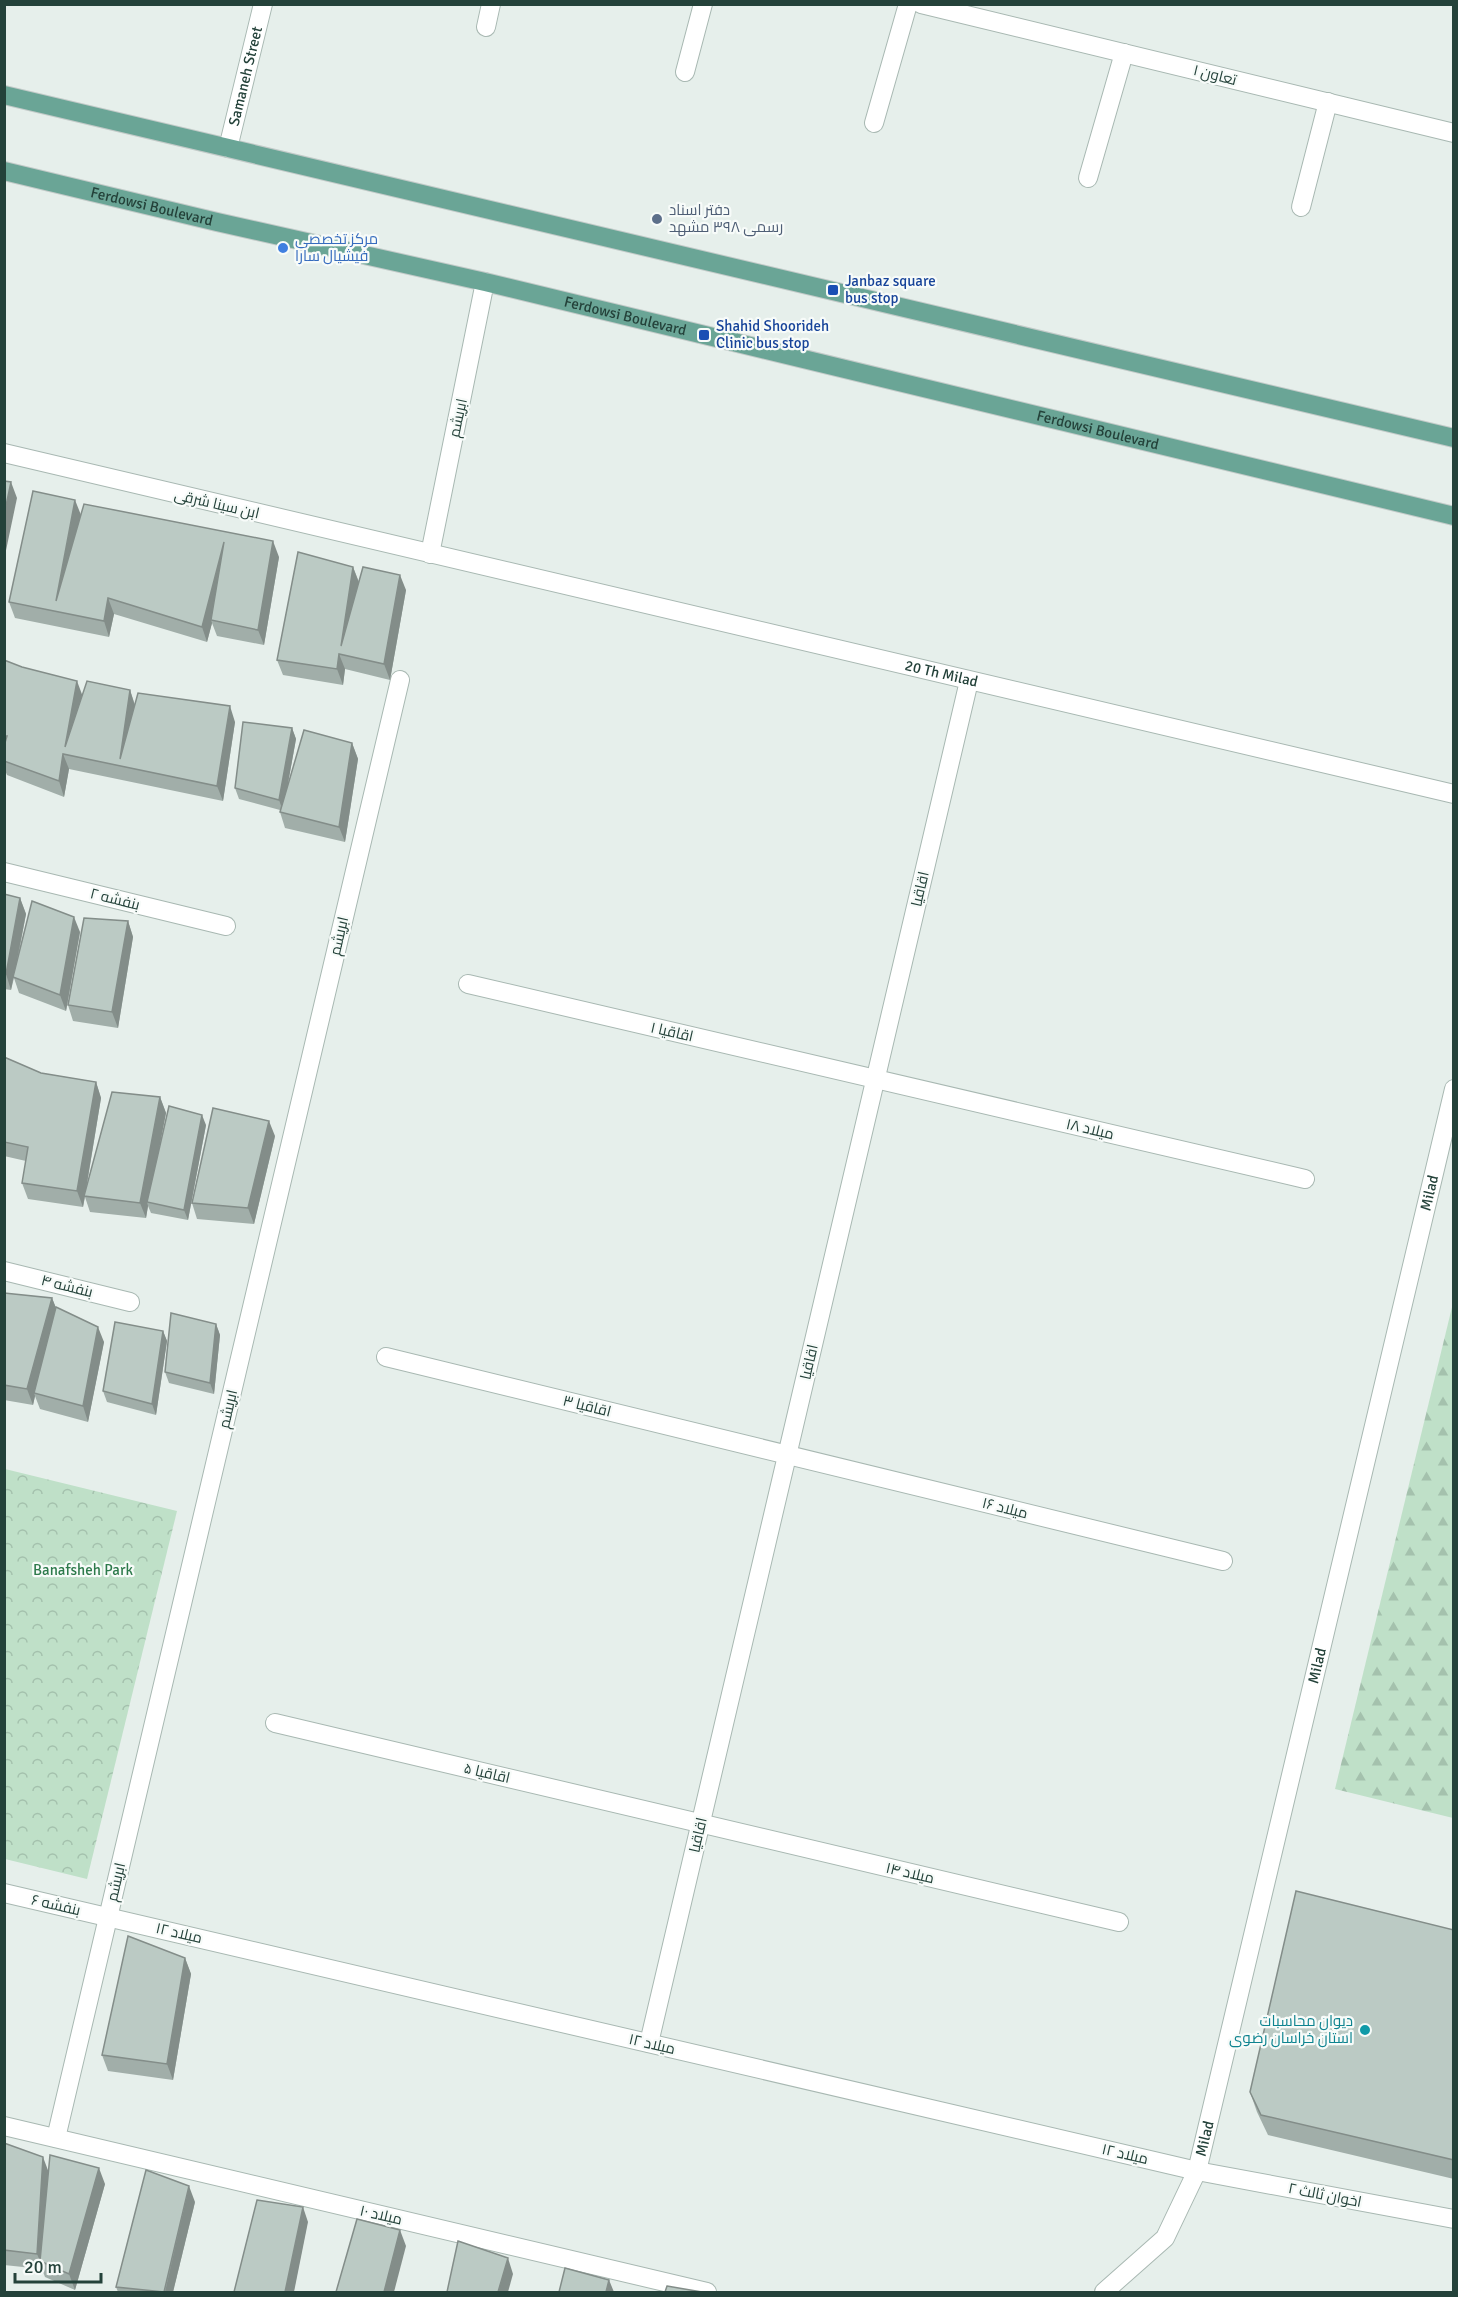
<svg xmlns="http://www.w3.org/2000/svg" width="1458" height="2297" viewBox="0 0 1458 2297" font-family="Signika,Cairo,sans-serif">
	<defs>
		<pattern id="forest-firs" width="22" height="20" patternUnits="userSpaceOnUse" patternTransform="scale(1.5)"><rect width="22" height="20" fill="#bfe0c8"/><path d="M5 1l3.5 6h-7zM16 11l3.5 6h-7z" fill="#a4c1ad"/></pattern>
		<pattern id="park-crowns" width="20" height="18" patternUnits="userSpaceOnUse" patternTransform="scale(1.5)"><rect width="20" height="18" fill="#bfe0c8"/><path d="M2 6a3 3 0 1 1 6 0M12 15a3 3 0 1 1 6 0" fill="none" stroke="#a4c1ad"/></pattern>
	</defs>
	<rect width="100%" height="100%" fill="#e6efeb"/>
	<polygon fill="url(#forest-firs)" points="1453,1303 1453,1818 1335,1789"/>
	<polygon fill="url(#park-crowns)" points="5,1469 177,1511 87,1879 5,1859"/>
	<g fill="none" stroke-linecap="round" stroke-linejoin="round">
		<g stroke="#a8b8b2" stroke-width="20">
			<g id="minor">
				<polyline points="921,4 1454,133"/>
				<polyline points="486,27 491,4"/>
				<polyline points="685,72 703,4"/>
				<polyline points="874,123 908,4"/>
				<path id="s1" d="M 228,148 L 263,4"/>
				<polyline points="1088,178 1124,53"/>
				<polyline points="1301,207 1328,102"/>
				<path id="s2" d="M 4,453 L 1454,794"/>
				<polyline points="430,554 485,282"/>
				<polyline points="4,872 226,926"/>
				<polyline points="468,984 1305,1179"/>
				<polyline points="4,1271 130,1302"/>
				<polyline points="386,1357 1223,1561"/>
				<polyline points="275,1723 1119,1922"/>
				<polyline points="4,1893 1197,2171 1454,2219"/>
				<polyline points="649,2043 969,681"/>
				<polyline points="4,2126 707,2292"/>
				<polyline points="56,2138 400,680"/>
				<path id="s3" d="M 1104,2292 L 1165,2238 L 1197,2171 L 1454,1089"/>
			</g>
		</g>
		<g stroke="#c2cac8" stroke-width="20">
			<g id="major">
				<polyline points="4,95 1454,438"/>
				<path id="s4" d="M 4,171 L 217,222 L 485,282 L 1454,516"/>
			</g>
		</g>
		<use href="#minor" stroke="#fff" stroke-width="18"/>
		<use href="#major" stroke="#6aa596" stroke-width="18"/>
	</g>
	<g fill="#a1aea9">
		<polygon points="279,557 264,645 217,636 212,623 207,642 114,614 109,637 15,618 9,602"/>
		<polygon points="353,567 359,582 406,590 390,680 345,669 343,685 283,675 277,660"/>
		<polygon points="4,660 82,695 130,690 135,705 235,722 223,801 69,769 64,797 7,775 4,768"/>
		<polygon points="292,728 296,739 288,783 352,743 358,759 345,842 285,828 280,812 280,810 239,799 235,788"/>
		<polygon points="4,894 20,898 26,914 17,963 80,932 66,1011 19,993 14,978 11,990 4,989"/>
		<polygon points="128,921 133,937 118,1028 73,1021 68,1005"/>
		<polygon points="4,1057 41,1073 96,1082 101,1098 86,1190 160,1097 166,1113 159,1147 206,1125 188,1220 151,1213 148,1206 146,1218 90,1212 85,1197 83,1207 28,1199 22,1183 26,1161 4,1156"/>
		<polygon points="275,1136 254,1224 197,1219 192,1203"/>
		<polygon points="4,1293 52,1298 56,1308 104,1342 88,1422 40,1409 35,1396 33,1405 4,1400"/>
		<polygon points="216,1324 220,1335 214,1394 169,1383 165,1372"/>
		<polygon points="163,1331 167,1341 156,1415 107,1402 103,1391"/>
		<polygon points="1454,1930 1454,2179 1268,2135 1257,2112 1250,2092"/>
		<polygon points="185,1958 191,1974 173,2080 108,2071 102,2055"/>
		<polygon points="4,2143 49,2172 105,2184 75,2290 45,2277 42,2269 4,2265"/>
		<polygon points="195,2202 173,2292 118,2292 116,2287"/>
	</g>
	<g fill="#838d89">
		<polygon points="11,482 17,498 4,560 4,515"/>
		<polygon points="75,500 81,515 56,601"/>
		<polygon points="273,541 279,557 264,645 258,630"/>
		<polygon points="224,542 211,620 212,623 207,642 202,627"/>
		<polygon points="353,567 359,583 341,646"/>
		<polygon points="400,575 406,590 390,680 384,664"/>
		<polygon points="108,598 114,614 109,637 104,621"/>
		<polygon points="339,654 345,669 343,685 337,669"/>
		<polygon points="77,681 83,697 65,747"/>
		<polygon points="130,690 135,706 120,759"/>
		<polygon points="230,706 235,722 223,801 217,786"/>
		<polygon points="292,728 296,739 283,811 279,800"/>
		<polygon points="352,743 358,759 345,842 339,827"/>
		<polygon points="63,754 69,769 64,797 59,781"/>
		<polygon points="20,898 26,914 11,990 6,974"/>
		<polygon points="74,917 80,932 66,1011 60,995"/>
		<polygon points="128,921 133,937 118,1028 112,1012"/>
		<polygon points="96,1082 101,1098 83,1207 77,1191"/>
		<polygon points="160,1097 166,1113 149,1202 147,1202 148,1206 146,1218 140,1203"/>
		<polygon points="202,1115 206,1125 188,1220 184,1210"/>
		<polygon points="269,1121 275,1136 254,1224 248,1208"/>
		<polygon points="52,1298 58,1313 34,1393 35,1396 33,1405 27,1389"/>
		<polygon points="216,1324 220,1335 214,1394 210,1383"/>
		<polygon points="98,1327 104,1342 88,1422 83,1406"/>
		<polygon points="163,1331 167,1341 156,1415 152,1404"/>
		<polygon points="185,1958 191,1974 173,2080 167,2064"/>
		<polygon points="43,2157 49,2173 40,2261 37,2254"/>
		<polygon points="99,2168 105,2184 75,2290 69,2274"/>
		<polygon points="189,2186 195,2202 173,2292 165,2292"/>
		<polygon points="303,2207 308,2222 294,2292 285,2292"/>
		<polygon points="400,2230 406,2246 394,2292 384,2292"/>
		<polygon points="508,2258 513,2274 508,2292 498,2292"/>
		<polygon points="609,2280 614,2292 606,2292"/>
	</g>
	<g fill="#bbcac4" stroke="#838d89" stroke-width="1.5">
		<polygon points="4,481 11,482 4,515"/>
		<polygon points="33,491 75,500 56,601 84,504 273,541 258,630 211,620 224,542 202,627 108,598 104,621 9,602"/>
		<polygon points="298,552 353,567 341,646 363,567 400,575 384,664 339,654 337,669 277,660"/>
		<polygon points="4,660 22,667 77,681 65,747 87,681 130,690 120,759 138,693 230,706 217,786 63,754 59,781 4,761 4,746 7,736 4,736"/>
		<polygon points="243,722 292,728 279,800 235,788"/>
		<polygon points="304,730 352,743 339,827 280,812"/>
		<polygon points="4,894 20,898 6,974 4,974"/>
		<polygon points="32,901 74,917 60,995 13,977"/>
		<polygon points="84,918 128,921 112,1012 68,1005"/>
		<polygon points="4,1057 41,1073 96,1082 77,1191 22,1183 28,1147 4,1142"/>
		<polygon points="112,1092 160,1097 140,1203 84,1196"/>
		<polygon points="169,1106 202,1115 184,1210 147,1202"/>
		<polygon points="213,1108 269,1121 248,1208 192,1203"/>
		<polygon points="4,1293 52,1298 27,1389 4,1385"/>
		<polygon points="56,1307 98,1327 83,1406 34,1393"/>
		<polygon points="171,1313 216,1324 210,1383 165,1372"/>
		<polygon points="115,1322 163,1331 152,1404 103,1391"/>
		<polygon points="1296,1891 1454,1930 1454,2160 1261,2115 1250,2092"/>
		<polygon points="128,1936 185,1958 167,2064 102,2055"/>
		<polygon points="4,2143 43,2157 37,2254 4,2250"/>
		<polygon points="50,2155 99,2168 69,2274 40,2261"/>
		<polygon points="146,2170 189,2186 164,2292 116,2287"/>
		<polygon points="257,2200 303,2207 285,2292 234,2292"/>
		<polygon points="357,2219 400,2230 384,2292 336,2292"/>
		<polygon points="458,2241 508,2258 498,2292 447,2292"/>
		<polygon points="565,2268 609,2280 606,2292 559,2292"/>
		<polygon points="667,2286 702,2292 665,2292"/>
	</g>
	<circle fill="#5c6f8a" stroke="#f7fbf9" stroke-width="2" cx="657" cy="219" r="6"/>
	<circle fill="#3f7fe0" stroke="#f7fbf9" stroke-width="2" cx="283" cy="248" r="6"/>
	<g fill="#1a4fb4" stroke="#f7fbf9" stroke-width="2">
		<rect x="827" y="284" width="12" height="12" rx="3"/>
		<rect x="698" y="329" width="12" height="12" rx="3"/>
	</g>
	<circle fill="#0f9aa8" stroke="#f7fbf9" stroke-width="2" cx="1365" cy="2030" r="6"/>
	<g text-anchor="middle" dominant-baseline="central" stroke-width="4.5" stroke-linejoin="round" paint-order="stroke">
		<g font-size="15" fill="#24423a" stroke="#f7fbf9">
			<text transform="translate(1215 75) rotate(14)">تعاون ۱</text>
			<text stroke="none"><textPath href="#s1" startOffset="74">Samaneh Street</textPath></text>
			<text stroke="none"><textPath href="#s4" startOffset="152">Ferdowsi Boulevard</textPath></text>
			<text stroke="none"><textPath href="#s4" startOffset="638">Ferdowsi Boulevard</textPath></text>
			<text transform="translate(458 418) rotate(-78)">ابریشم</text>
			<text stroke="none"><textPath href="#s4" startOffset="1124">Ferdowsi Boulevard</textPath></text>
			<text transform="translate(217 504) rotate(13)">ابن سینا شرقی</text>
			<text stroke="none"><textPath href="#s2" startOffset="963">20 Th Milad</textPath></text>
			<text transform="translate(920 889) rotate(-77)">اقاقیا</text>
			<text transform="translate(115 899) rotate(14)">بنفشه ۲</text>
			<text transform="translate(339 936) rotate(-77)">ابریشم</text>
			<text transform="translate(672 1032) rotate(13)">اقاقیا ۱</text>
			<text transform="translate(1090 1129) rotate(13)">میلاد ۱۸</text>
			<text stroke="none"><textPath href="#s3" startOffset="1161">Milad</textPath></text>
			<text transform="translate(67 1286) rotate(14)">بنفشه ۴</text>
			<text transform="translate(809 1362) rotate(-77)">اقاقیا</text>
			<text transform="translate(587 1406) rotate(14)">اقاقیا ۳</text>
			<text transform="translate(228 1409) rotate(-77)">ابریشم</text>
			<text transform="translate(1005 1508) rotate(14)">میلاد ۱۶</text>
			<text stroke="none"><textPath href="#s3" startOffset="675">Milad</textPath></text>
			<text transform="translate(487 1773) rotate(13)">اقاقیا ۵</text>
			<text transform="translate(698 1835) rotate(-77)">اقاقیا</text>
			<text transform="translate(910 1873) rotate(13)">میلاد ۱۴</text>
			<text transform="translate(116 1882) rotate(-77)">ابریشم</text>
			<text transform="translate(56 1905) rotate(13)">بنفشه ۶</text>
			<text transform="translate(179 1933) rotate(13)">میلاد ۱۲</text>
			<text transform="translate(652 2044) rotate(13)">میلاد ۱۲</text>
			<text stroke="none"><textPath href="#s3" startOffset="189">Milad</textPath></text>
			<text transform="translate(1125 2154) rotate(13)">میلاد ۱۲</text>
			<text transform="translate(1325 2195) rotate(11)">اخوان ثالث ۲</text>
			<text transform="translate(381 2215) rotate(13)">میلاد ۱۰</text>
		</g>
		<g font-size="15" fill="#4e5e75" stroke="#f7fbf9" text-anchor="start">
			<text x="669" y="210">دفتر اسناد<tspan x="669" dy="17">رسمی ۳۹۸ مشهد</tspan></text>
		</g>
		<g font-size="15" fill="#366cbe" stroke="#f7fbf9" text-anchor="start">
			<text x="295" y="239">مرکز تخصصی<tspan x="295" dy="17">فیشیال سارا</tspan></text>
		</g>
		<g font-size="15" fill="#164399" stroke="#f7fbf9" text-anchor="start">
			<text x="845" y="281">Janbaz square<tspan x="845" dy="17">bus stop</tspan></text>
			<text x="716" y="326">Shahid Shoorideh<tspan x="716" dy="17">Clinic bus stop</tspan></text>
		</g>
		<g font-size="15" fill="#2d7a4b" stroke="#f7fbf9">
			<text x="83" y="1570">Banafsheh Park</text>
		</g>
		<g font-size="15" fill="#0d838f" stroke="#f7fbf9" text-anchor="end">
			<text x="1353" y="2021">دیوان محاسبات<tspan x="1353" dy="17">استان خراسان رضوی</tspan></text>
		</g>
	</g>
	<rect width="1458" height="2297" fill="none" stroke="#24423a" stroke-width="12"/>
	<path d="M15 2273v9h86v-9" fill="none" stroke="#24423a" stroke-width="3"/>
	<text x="24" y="2273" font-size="18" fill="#24423a" stroke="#f7fbf9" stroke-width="4.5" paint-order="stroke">20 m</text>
</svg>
